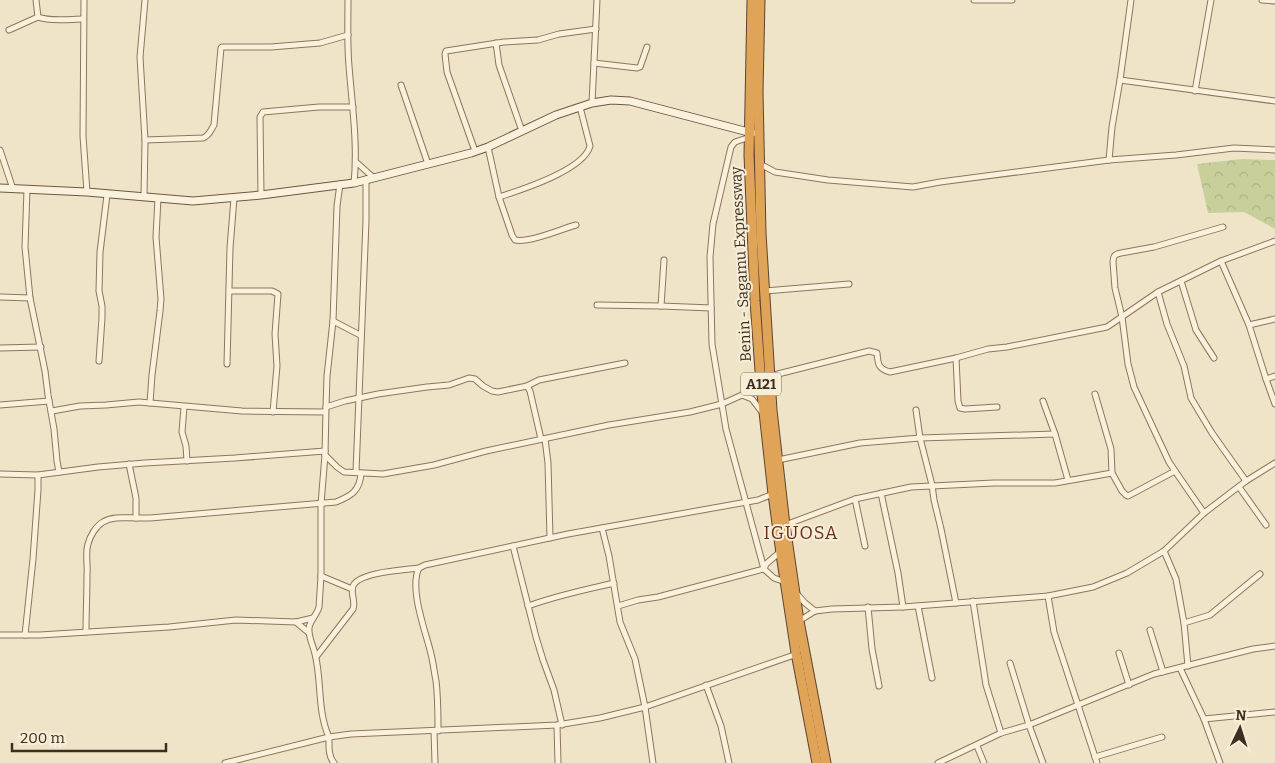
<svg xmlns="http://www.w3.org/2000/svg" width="1275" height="763" viewBox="0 0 1275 763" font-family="Bitter,serif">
	<defs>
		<pattern id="forest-crowns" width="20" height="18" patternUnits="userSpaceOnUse" patternTransform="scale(1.25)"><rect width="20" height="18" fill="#c9cf9b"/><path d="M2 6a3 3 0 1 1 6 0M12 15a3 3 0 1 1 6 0" fill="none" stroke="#aeb285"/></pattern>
	</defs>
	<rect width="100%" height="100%" fill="#f0e4c8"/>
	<polygon fill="url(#forest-crowns)" points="1242,159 1275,160 1275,229 1244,212 1208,213 1197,164"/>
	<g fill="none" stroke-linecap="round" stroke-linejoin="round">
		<g stroke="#8d765c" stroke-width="7">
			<g id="street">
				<polyline points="36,0 38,17"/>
				<polyline points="84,0 83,136 87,192"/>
				<path d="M 348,0 C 348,22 347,44 349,66 C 352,105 358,144 354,183"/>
				<polyline points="974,0 1012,0"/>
				<polyline points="1262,0 1275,1"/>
				<path d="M 9,30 L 38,17 C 50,22 71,19 83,19"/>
				<polyline points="496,43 499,65 522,131"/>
				<polyline points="594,63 637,68 640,67 647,47"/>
				<polyline points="1120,80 1275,101"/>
				<polyline points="401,85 428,164"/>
				<polyline points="1195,91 1211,0"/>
				<polyline points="592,103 597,0"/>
				<polyline points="750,137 735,142 731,147 713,224 710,257 712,344 726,429 764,569 774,578 785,582"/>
				<path d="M 145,140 L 203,138 C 210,135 210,131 214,125 L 221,48 L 222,47 L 271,47 L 320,43 L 348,35"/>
				<path d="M 488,147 L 499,197 L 512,235 L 515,240 C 530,243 561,229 576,225"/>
				<polyline points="0,150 13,189"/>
				<polyline points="475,151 447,72 445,54 446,51 504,42 538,40 559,34 596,29"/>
				<polyline points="1109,160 1112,127 1120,80 1131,0"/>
				<polyline points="356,162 374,178"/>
				<polyline points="760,164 775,172 828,180 913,187 940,182 1109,160 1176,155 1234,148 1275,150"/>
				<path d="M 340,184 L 337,206 L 333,321 L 327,376 L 326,407 L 325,455 L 321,504 L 321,576 L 319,607 C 317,615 310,620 309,628 C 308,636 313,645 315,654 C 322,681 317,711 329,737 L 351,734 L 557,725 L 600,718 L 645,707 L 797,654"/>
				<polyline points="27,189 25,247 30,298 45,371 48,395 54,429 57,461 59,472"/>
				<polyline points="261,195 260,117 263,112 319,107 353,107"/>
				<polyline points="144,197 145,140 140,57 145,0"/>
				<path d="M 499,197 C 521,190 584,170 590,146 L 580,107"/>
				<polyline points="1221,261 1249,325 1266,379 1275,404"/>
				<polyline points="1181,281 1196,330 1214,358"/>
				<polyline points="230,291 272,291 278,294 275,334 277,366 273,412"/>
				<polyline points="765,291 849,284"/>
				<polyline points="1158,292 1167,324 1184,366 1191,398 1212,433 1246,481"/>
				<polyline points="0,297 30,298"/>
				<polyline points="597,305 661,306 711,308"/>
				<polyline points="661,306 664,260"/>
				<polyline points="333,321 360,335"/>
				<polyline points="1249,325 1275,319"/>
				<polyline points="0,348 41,347"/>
				<polyline points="956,358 958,401 960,408 965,409 997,407"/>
				<polyline points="99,361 102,318 102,306 99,291 100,252 107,195"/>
				<polyline points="227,364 230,248 234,198"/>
				<path d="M 770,376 L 869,351 L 877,353 C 878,364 878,369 890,372 L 956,358 L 988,349 L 1007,347 L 1107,327 L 1158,292 L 1221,261 L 1275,241"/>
				<polyline points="1266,379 1275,376"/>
				<polyline points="527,386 539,380 625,363"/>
				<path d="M 1095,394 L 1111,449 L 1112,473 L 1122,491 L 1126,495 L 1128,496 L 1175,471 L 1169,462 L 1134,387 L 1128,364 L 1122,317 L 1115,288 L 1113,262 C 1113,256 1115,254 1121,253 L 1154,247 L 1223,227"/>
				<polyline points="742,395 752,399 762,412"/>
				<polyline points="1043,401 1055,434 1068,480"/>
				<polyline points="150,403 152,375 160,311 161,299 156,237 158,198"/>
				<polyline points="0,405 49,401"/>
				<polyline points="184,407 182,432 186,446 187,461"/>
				<polyline points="326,407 345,401 378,394 427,387 449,385 469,378 475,379 483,386 492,391 498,392 527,386 530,391 541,439"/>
				<polyline points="52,411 80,406 106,405 139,402 242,411 325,412"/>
				<polyline points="545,439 548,463 550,538"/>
				<polyline points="325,455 337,467 344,472 383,474 434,465 486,451 609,425 690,412 722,404 742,395 761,380"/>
				<polyline points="778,460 860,443 920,438 916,410"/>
				<polyline points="1175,471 1204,513"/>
				<polyline points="356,472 366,221 366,179"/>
				<polyline points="0,474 38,475"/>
				<polyline points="1239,487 1266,525"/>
				<polyline points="881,493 898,573 903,607"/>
				<polyline points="855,499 865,546"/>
				<path d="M 136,518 L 150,518 L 336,502 C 351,496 360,491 361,473"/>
				<polyline points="785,525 855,499 911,487 994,483 1055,483 1112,473"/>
				<polyline points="602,528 609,556 620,622 635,659 645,707 653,763"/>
				<polyline points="513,546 536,637 543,660 554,690 562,725"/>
				<polyline points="1164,551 1176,579 1184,623 1188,666"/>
				<polyline points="321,576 352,589"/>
				<polyline points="796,593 805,603 815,611"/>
				<polyline points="1048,596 1054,632 1097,763"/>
				<polyline points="973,601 986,685 1001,733"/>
				<polyline points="956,603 941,529 934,500 932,485 920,438 1055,434"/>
				<path d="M 528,606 C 558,595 584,590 614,583"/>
				<polyline points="618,606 638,600 658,597 764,569 766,564 780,552"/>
				<polyline points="918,606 932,678"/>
				<polyline points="868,607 872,649 879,686"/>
				<polyline points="799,621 815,611 832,609 903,607 1048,596 1093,587 1127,573 1164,551 1204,513 1246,481 1275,463"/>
				<polyline points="296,622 308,632"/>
				<polyline points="1184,623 1210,615 1260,574"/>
				<polyline points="1150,630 1163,672"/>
				<path d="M 86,632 C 86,613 87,594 87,575 C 88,565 85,554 88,544 C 90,536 96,526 103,522 C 113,516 125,518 136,518 L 136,498 L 129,464"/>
				<polyline points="0,635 40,635 169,627 236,620 296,622 313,618"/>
				<polyline points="25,635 33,559 38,490 38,475 98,467 145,463 235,458 325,451"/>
				<polyline points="1119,653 1129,685"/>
				<path d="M 316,657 L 353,609 C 356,601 350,593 353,586 C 359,572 405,570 419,568"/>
				<polyline points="1010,663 1029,725 1043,763"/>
				<polyline points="1180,668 1204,719 1220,763"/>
				<polyline points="706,685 721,726 729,763"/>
				<polyline points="1204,719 1275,712"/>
				<polyline points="557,725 558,763"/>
				<polyline points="434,731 435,763"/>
				<path d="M 438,731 C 438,714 438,697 436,681 C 434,671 433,660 430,650 C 425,630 409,588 419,568 L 425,565 L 568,534 L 758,500 L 773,494"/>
				<polyline points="977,746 984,763"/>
				<polyline points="1095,757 1162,737"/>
				<path d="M 225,763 L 329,737 C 329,746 328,756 334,763"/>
				<polyline points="938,763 1001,733 1029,725 1154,674 1253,649 1275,646"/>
			</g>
		</g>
		<g stroke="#6f573f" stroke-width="9">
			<polyline id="secondary" points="0,188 87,192 193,201 261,195 354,183 471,153 488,147 556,115 592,103 611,100 630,101 752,133"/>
		</g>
		<g stroke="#5b4430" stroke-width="11">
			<g id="highway">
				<polyline points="752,0 749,155 755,301 761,385 773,494 782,561 796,653 817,763"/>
				<polyline points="760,0 758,92 761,233 772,410 785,525 799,621 826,763"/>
			</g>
		</g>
		<use href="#street" stroke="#faf1dc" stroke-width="5"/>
		<use href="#secondary" stroke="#faf1dc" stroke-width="7"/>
		<use href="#highway" stroke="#e0a458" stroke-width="9"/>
	</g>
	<g text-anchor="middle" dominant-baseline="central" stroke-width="4" stroke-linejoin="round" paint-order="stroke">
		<rect fill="#f7eed8" stroke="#756857" stroke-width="1" x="741" y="372.5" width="40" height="23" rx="4"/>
		<g font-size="14" font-weight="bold" fill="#3d2e20">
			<text x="761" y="384">A121</text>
		</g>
		<g font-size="15" fill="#3d2e20" stroke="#f7eed8">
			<text transform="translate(741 264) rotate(-93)">Benin - Sagamu Expressway</text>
		</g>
		<g font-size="18" letter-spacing="1" fill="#6b2e1e" stroke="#f7eed8">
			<text x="801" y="533">IGUOSA</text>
		</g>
	</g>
	<g transform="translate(1240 728) rotate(4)" stroke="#f7eed8" stroke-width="4" paint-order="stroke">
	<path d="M0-4L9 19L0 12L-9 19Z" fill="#3d2e20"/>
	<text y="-8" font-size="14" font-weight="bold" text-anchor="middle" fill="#3d2e20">N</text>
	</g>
	<path d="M12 743v8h154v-8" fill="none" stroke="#3d2e20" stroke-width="2.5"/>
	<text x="20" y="743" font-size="15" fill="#3d2e20" stroke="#f7eed8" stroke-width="4" paint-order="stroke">200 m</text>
</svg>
